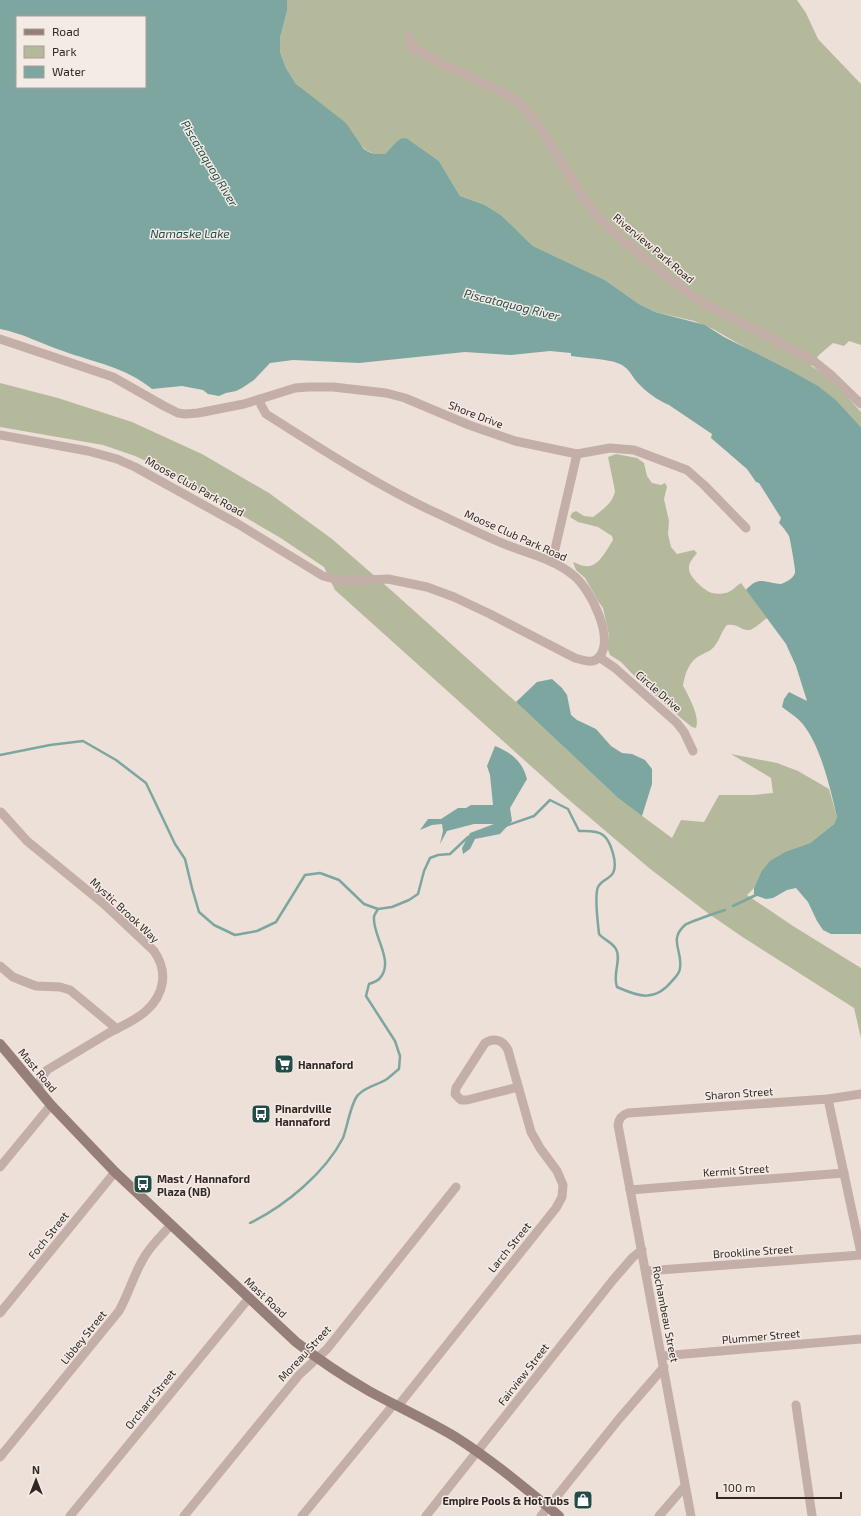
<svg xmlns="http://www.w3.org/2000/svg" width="861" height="1516" viewBox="0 0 861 1516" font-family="'Exo 2',sans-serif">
	<rect width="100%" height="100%" fill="#ede0d9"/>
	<g fill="#b5b99c">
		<polygon points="287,0 797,0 806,13 818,39 861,84 861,345 849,341 844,346 833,343 819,355 811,366 830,377 861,412 861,427 837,401 713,329 694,321 655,312 639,304 605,280 533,246 501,215 485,205 460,196 439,161 408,139 396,142 385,154 376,154 367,151 296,84 286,68 280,52 280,38 287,11"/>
		<polygon points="0,383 58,398 132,422 202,454 269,493 332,539 392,591 516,702 618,798 672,838 681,820 704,822 719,795 753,795 773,793 771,778 731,754 777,763 798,771 829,789 837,817 834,824 810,843 787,851 761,872 754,888 747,895 793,926 861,968 861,1038 854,1008 741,936 709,914 649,868 562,794 335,590 324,567 279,537 159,467 135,456 103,445 0,427"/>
		<path d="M 616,454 L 637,458 L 644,463 L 647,476 L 652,483 L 661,485 L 665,483 L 667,487 L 664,499 L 669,521 L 668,534 L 671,547 L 677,554 L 694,550 L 697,553 C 694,557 688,563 689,569 C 689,577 705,591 712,593 C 716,594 722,594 725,593 C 730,593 736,586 741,583 L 767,618 C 762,621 753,631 747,630 C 738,629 739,624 727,625 C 721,632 721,637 716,644 C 713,650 707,652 701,655 C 689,661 685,673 683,686 L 685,689 C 690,700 700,716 696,728 L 692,727 L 682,719 L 642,684 L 621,662 L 610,655 L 607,647 L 609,635 L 603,608 L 598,601 L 585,578 L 576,570 L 573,562 C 577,563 581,566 585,566 C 598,569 607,549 613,540 L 612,536 L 598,527 L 578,522 L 570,517 L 572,513 L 576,511 L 584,516 L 593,517 C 602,510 613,503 615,491 L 608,457 Z"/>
	</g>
	<g fill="#7da6a0" fill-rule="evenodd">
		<path d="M 0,0 L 287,0 L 287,11 L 280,38 L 280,52 L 286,68 L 296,84 L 346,123 L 363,148 C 369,154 376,154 385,154 L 396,142 L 402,138 L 408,139 L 439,161 L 460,196 L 485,205 L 501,215 L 533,246 L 605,280 L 639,304 L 655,312 L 705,325 L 724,337 L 791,371 L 818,386 L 837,401 L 861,427 L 861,934 L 831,934 L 823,930 L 817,921 L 808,902 L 796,888 L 787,890 L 773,898 L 766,899 L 754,895 L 754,888 L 761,872 L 770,861 L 787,851 L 810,843 L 834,824 L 837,817 C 830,788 820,741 799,720 C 794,715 787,711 782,707 L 784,699 L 789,692 L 807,701 L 796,666 L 786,644 L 746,590 C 759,575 765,583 781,584 C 786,582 793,579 795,573 C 796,570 790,539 789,536 C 786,531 783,527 779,523 L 781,518 L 759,483 L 756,482 L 747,469 L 711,438 L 712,434 L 669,405 C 657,400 645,391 637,382 C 632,376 629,369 622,365 C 612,359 584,358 571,356 L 571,353 L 550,351 L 511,355 L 465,352 L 359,363 L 293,360 L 270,363 L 254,380 L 242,388 L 236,391 L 226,393 L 219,396 L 208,394 L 203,390 L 182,386 L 152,389 C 125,367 96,363 63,351 C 42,344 22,333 0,329 ZM 17,17 L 145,17 L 145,87 L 17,87 Z"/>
		<polygon points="552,679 562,688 567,695 571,715 577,720 596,729 611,746 622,753 632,754 645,760 652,769 652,784 642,816 618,798 516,702 537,682"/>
		<path d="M 495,746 C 512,753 522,761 527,779 L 510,808 L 512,821 L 500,834 L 475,839 L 470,849 L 463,854 L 462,848 L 470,833 L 494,824 L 474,824 L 447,831 L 440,844 L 443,831 L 442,824 L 432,825 L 420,830 L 428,819 L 441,819 L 458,808 L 466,808 L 471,805 L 493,805 L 490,775 L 487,766 Z"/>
	</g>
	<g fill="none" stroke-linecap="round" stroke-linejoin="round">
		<g stroke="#7da6a0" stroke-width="2.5">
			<polyline points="0,755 50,745 83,741 116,760 146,783 175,844 185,859 192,888 199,912 214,925 235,935 257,931 276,922 305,875 320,873 339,880 364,904 378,909 392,907 409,900 418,894 424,871 430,858 438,855 450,854 468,837"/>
			<path d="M 505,826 L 534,816 L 550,800 L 568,809 L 579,831 C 586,831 597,830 603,835 C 611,841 618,864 613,873 C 610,879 601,880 598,887 C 594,896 598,923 599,934 C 604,940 612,942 616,949 C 622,959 612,974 617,987 C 639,997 655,1002 672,981 C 675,978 680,973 680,968 C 683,951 668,940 685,925 C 687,923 718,912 725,910"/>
			<polyline points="733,906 756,895"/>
			<path d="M 250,1223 C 285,1206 325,1173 343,1138 C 347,1128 351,1102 358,1095 C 366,1086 378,1085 387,1079 C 391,1076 395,1072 399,1069 L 400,1056 L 395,1041 L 366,996 L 369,984 C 372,983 378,981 380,978 C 395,961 372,935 374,917 C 374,915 377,911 378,909"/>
		</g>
		<g stroke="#c3afa7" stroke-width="9">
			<polyline points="409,36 412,47 438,62 499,90 516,100 536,121 581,195 599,218 620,238 688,293 704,303 764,334 815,362 830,374 861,404"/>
			<path d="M 0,339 L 113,377 L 164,406 L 178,413 L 185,414 L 198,413 L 244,404 L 260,399 L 261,405 L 266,414 C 320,448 373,483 430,510 C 454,521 478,533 502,543 C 525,553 553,558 573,575 C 590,588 614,636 600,656 C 594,665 583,660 575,658 L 490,614 L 454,597 L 427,587 L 388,579 L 342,581 L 323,576 L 238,524 L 135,467 L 117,459 L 88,451 L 0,435"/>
			<polyline points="260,399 295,388 308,387 333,387 386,393 405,398 469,425 515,441 577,454 610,448 634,450 687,470 704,485 746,528"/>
			<polyline points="552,562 577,454"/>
			<polyline points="599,657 615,668 677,723 684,732 693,751"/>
			<path d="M 1,812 L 27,841 L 104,904 L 154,951 C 168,971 165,994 146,1011 C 136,1020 120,1027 107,1034 C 87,1046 67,1058 47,1070 L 41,1079 L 38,1090"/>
			<polyline points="0,966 13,977 28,983 36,986 60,987 70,990 117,1029"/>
			<polyline points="828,1099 861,1253"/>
			<polyline points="0,1167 51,1105"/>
			<polyline points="630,1190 844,1173"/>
			<polyline points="646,1271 861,1255"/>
			<polyline points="0,1313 115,1172"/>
			<polyline points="662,1356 861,1339"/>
			<polyline points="796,1405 812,1516"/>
			<path d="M 398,1406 L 556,1208 L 562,1197 L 563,1185 L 557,1171 L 540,1148 L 531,1132 L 508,1050 C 503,1040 494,1037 485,1043 L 456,1088 L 455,1094 L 461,1100 L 467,1100 L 518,1087"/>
			<path d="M 0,1457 L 119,1311 C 128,1295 133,1277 142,1261 C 149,1247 161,1236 171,1225"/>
			<polyline points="70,1516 249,1298"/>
			<polyline points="184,1516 299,1375 327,1349 456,1187"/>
			<polyline points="302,1516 394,1404"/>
			<polyline points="426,1516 613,1280 633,1257 642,1250"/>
			<polyline points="541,1516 619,1419 664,1367"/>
			<polyline points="659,1516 685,1486"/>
			<path d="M 691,1516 L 618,1125 C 619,1118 622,1115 628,1113 L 828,1099 L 861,1094"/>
		</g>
		<path stroke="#967e79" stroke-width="10" d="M 0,1044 L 51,1105 L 115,1172 L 296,1342 C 319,1360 343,1376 369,1391 C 398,1407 429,1421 457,1438 C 493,1461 526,1489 559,1516"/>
	</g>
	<defs>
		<g id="supermarket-square" transform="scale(1)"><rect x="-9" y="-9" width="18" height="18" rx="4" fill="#224c47" stroke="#f5ebe5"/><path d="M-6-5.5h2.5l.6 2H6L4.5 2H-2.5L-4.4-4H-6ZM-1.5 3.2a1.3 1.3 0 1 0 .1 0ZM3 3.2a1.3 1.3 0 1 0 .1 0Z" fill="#fff"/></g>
		<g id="bus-square" transform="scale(1)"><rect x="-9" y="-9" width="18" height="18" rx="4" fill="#224c47" stroke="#f5ebe5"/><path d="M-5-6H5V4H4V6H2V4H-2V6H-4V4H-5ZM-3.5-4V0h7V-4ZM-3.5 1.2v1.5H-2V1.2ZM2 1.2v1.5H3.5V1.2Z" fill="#fff"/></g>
		<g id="shop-square" transform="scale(1)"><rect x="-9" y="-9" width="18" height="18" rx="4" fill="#224c47" stroke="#f5ebe5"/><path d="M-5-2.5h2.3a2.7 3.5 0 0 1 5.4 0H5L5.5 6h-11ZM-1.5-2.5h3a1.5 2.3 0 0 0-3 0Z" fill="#fff"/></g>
	</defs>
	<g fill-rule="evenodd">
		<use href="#supermarket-square" x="284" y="1064"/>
		<use href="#bus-square" x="261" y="1114"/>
		<use href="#bus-square" x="143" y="1184"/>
		<use href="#shop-square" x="583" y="1500"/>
	</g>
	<g text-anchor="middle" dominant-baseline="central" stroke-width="3" stroke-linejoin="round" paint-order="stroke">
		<g font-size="11" fill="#312826" stroke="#f5ebe5">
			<text transform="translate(654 248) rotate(40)">Riverview Park Road</text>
			<text transform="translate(476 414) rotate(21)">Shore Drive</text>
			<text transform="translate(195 486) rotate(29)">Moose Club Park Road</text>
			<text transform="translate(516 535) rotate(24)">Moose Club Park Road</text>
			<text transform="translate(659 691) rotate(41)">Circle Drive</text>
			<text transform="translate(125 910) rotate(43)">Mystic Brook Way</text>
			<text transform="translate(38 1070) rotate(50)">Mast Road</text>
			<text transform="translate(739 1093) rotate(-4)">Sharon Street</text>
			<text transform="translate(736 1170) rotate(-4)">Kermit Street</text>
			<text transform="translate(48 1235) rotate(-51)">Foch Street</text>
			<text transform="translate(509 1247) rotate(-51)">Larch Street</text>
			<text transform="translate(753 1251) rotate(-4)">Brookline Street</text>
			<text transform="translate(266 1297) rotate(43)">Mast Road</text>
			<text transform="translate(666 1314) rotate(79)">Rochambeau Street</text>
			<text transform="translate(761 1336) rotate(-5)">Plummer Street</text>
			<text transform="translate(83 1337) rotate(-51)">Libbey Street</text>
			<text transform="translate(304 1353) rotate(-47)">Moreau Street</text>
			<text transform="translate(523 1374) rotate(-52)">Fairview Street</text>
			<text transform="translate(150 1399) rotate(-51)">Orchard Street</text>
		</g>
		<g font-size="11" font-weight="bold" fill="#312826" stroke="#f5ebe5" text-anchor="start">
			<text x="298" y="1064">Hannaford</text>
			<text x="275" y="1108">Pinardville<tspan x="275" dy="13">Hannaford</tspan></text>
			<text x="157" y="1178">Mast / Hannaford<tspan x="157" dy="13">Plaza (NB)</tspan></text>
			<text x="569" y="1500" text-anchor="end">Empire Pools &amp; Hot Tubs</text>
		</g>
		<g font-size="12" font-style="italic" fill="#224c47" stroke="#f5ebe5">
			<text transform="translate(210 163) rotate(59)">Piscataquog River</text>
			<text x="190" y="233">Namaske Lake</text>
			<text transform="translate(512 304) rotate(14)">Piscataquog River</text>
		</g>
	</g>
	<rect x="16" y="16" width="130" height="72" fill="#f5ebe5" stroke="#a79d99"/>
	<rect x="24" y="29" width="20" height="6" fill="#967e79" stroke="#a79d99"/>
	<text x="52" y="36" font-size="12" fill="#312826">Road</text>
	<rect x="24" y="46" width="20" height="12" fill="#b5b99c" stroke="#a79d99"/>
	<text x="52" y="56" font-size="12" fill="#312826">Park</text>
	<rect x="24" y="66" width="20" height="12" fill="#7da6a0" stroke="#a79d99"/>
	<text x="52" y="76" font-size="12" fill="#312826">Water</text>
	<g transform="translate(36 1480)" stroke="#f5ebe5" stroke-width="3" paint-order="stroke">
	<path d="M0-3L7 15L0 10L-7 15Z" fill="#312826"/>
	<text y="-6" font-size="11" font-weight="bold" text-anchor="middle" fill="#312826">N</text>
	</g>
	<path d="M717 1492v6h124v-6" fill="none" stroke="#312826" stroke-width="2"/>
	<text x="723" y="1492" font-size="12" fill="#312826" stroke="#f5ebe5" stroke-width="3" paint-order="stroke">100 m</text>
</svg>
